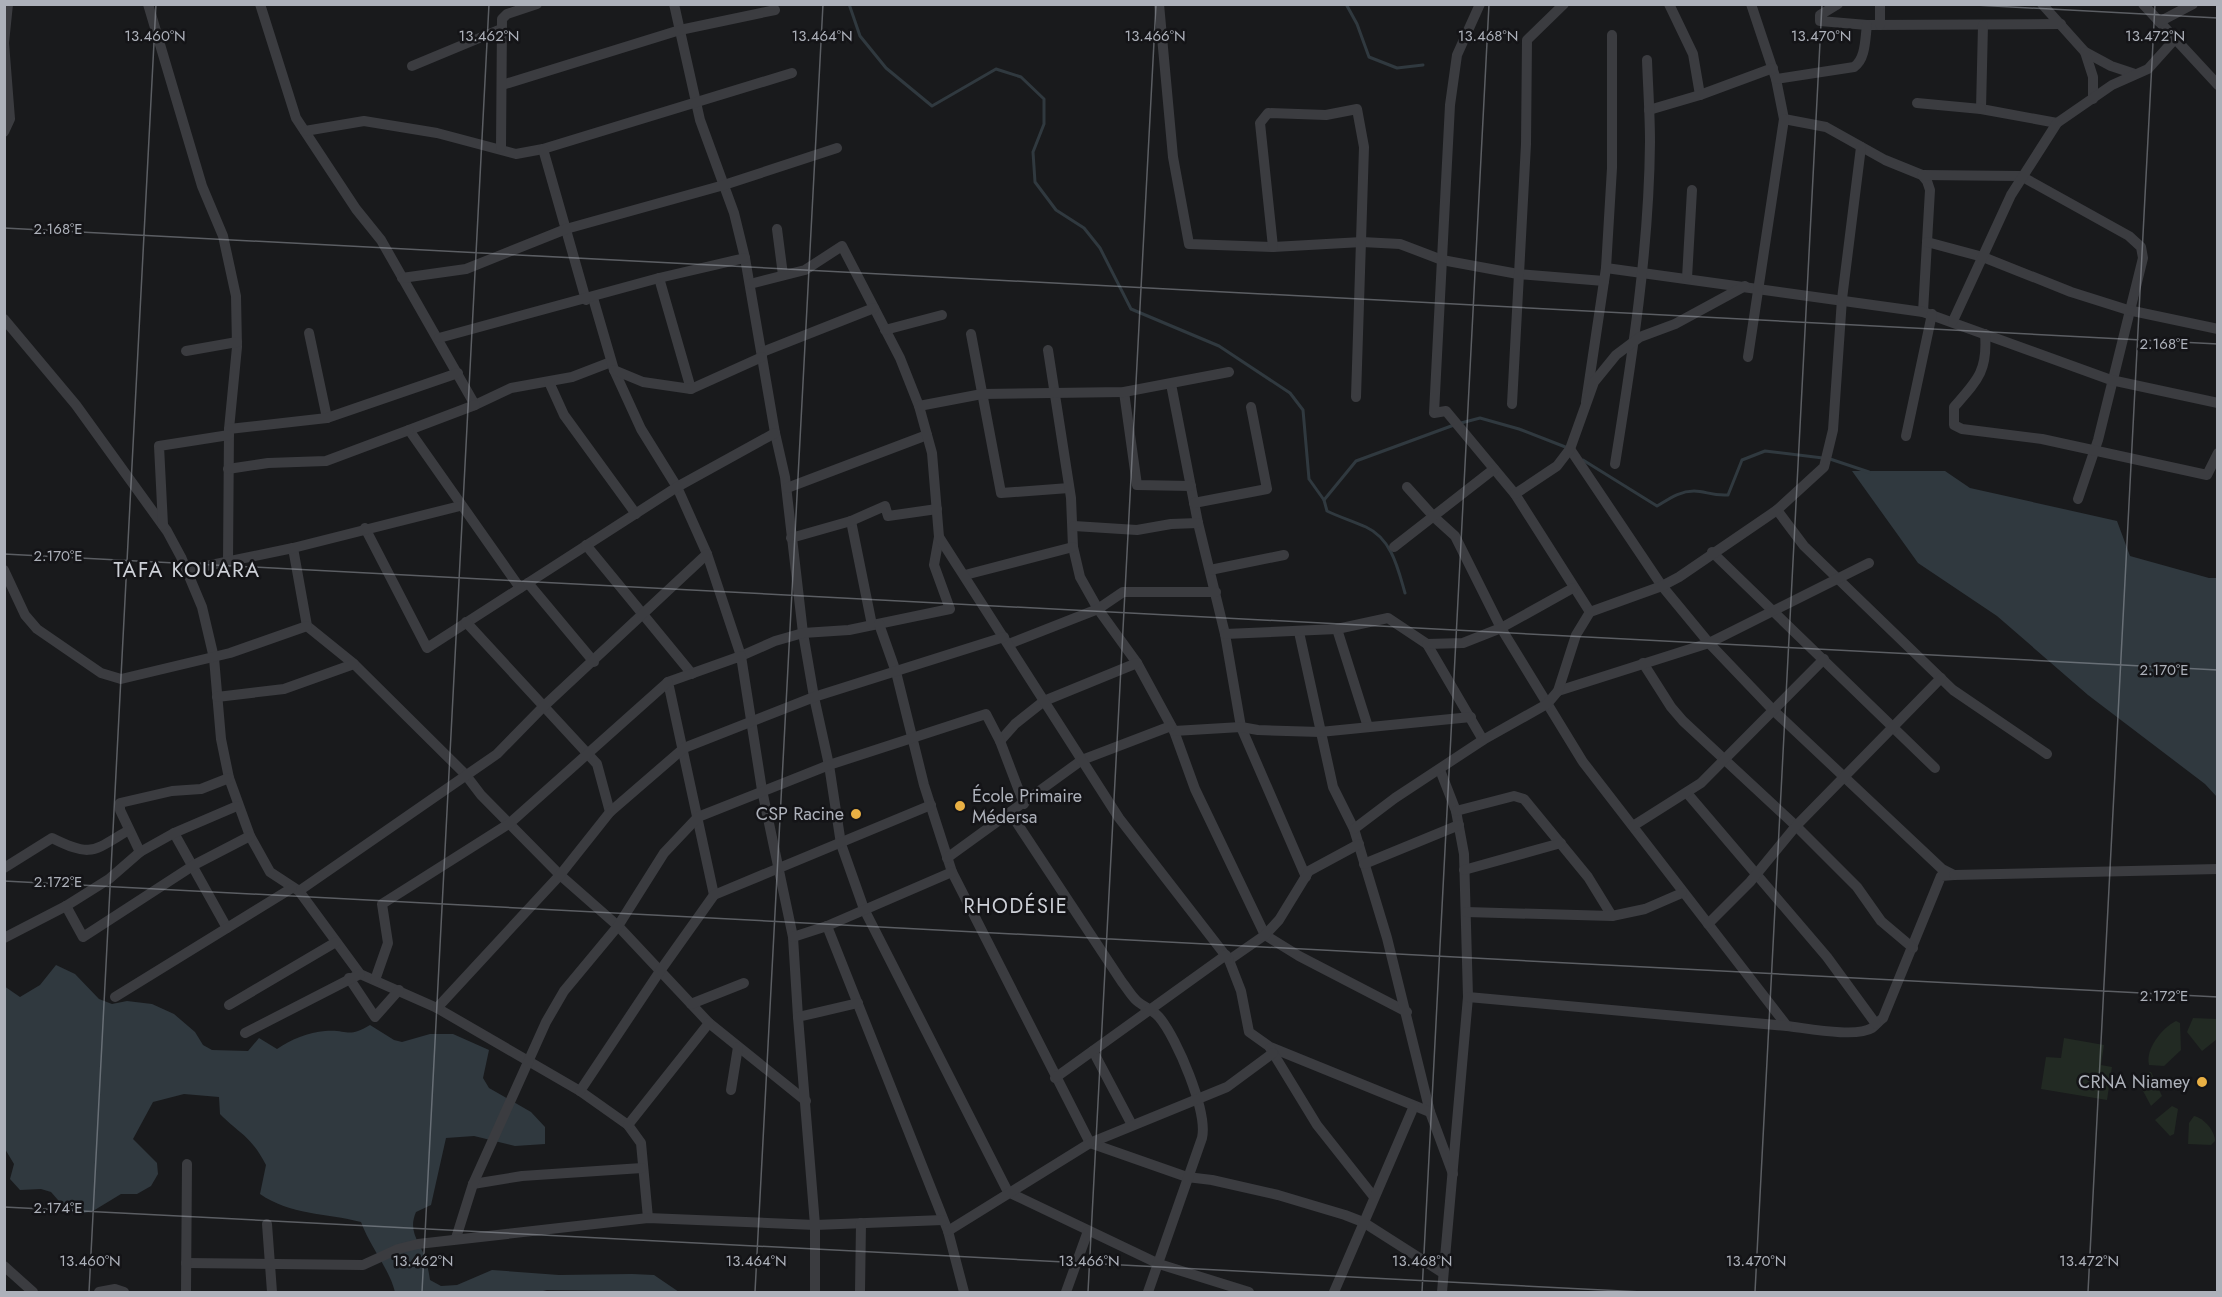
<svg xmlns="http://www.w3.org/2000/svg" width="2222" height="1297" viewBox="0 0 2222 1297" font-family="Jost,sans-serif">
	<rect width="100%" height="100%" fill="#191a1c"/>
	<g fill="#222a23">
		<polygon points="2193,1018 2217,1019 2217,1039 2202,1051 2187,1032"/>
		<path d="M 2176,1021 L 2180,1023 L 2181,1050 L 2164,1066 L 2149,1065 C 2145,1049 2162,1028 2176,1021 Z"/>
		<polygon points="2064,1038 2104,1045 2101,1065 2112,1067 2107,1100 2041,1089 2046,1057 2061,1058"/>
		<polygon points="2151,1072 2162,1096 2151,1106 2142,1089 2145,1073"/>
		<polygon points="2172,1106 2178,1109 2174,1134 2170,1136 2155,1120"/>
		<path d="M 2194,1116 C 2204,1118 2215,1131 2215,1141 L 2211,1145 L 2188,1144 L 2189,1123 Z"/>
	</g>
	<g fill="#30393f">
		<polygon points="1852,471 1945,471 1970,488 2117,521 2130,556 2209,578 2217,578 2217,797 2205,784 2088,695 1997,616 1918,563"/>
		<path d="M 56,965 L 75,974 L 99,999 L 112,1004 L 127,1001 L 152,1004 L 174,1014 L 195,1032 L 203,1045 L 212,1050 L 248,1051 L 259,1038 L 277,1049 C 290,1040 309,1032 325,1031 C 348,1029 347,1039 370,1025 L 394,1040 L 402,1042 L 430,1034 L 453,1034 L 489,1050 L 483,1078 L 489,1088 L 531,1112 L 545,1127 L 545,1144 L 515,1146 L 474,1136 L 446,1138 L 431,1205 L 416,1212 C 407,1233 421,1242 426,1261 C 428,1267 429,1274 430,1280 L 441,1286 L 457,1285 L 492,1270 L 559,1275 L 632,1274 L 654,1275 L 679,1292 L 547,1290 L 539,1292 L 395,1292 C 389,1268 370,1247 361,1222 C 326,1213 290,1215 260,1194 L 266,1165 C 251,1136 241,1135 220,1114 L 219,1097 L 184,1094 L 153,1102 L 133,1139 L 157,1163 L 158,1174 L 151,1186 L 137,1194 L 121,1194 L 93,1211 L 79,1214 L 65,1208 L 51,1192 L 41,1189 L 20,1190 L 10,1179 L 14,1164 L 5,1149 L 4,986 L 20,997 L 40,985 Z"/>
	</g>
	<g fill="none" stroke-linecap="round" stroke-linejoin="round">
		<g stroke="#30393f" stroke-width="3">
			<path d="M 849,4 L 860,36 L 886,68 L 932,106 L 996,69 L 1021,77 L 1044,99 L 1044,124 L 1033,152 L 1035,182 L 1056,210 L 1084,228 L 1100,248 L 1131,309 L 1219,346 L 1290,393 L 1303,410 L 1309,479 L 1324,500 L 1327,511 C 1339,517 1353,521 1366,527 C 1392,539 1398,569 1405,593"/>
			<polyline points="1346,4 1357,24 1369,57 1397,68 1423,65"/>
			<polyline points="1461,423 1480,418 1519,429 1568,448"/>
			<polyline points="1830,459 1869,472"/>
			<path d="M 1583,460 L 1657,506 C 1669,499 1679,491 1694,491 C 1706,491 1711,496 1728,495 L 1742,460 L 1765,451 L 1823,458"/>
			<polyline points="1324,500 1356,461 1454,425"/>
		</g>
		<g stroke="#3b3c40" stroke-width="10">
			<polyline points="148,4 202,186 223,236 236,296 237,347 229,429 228,562"/>
			<polyline points="260,4 296,118 356,209 381,240 475,405 511,388 572,377 611,362"/>
			<polyline points="674,4 700,120 734,213 745,258 775,433 785,477 803,633 814,697 829,765 841,844 864,909 1008,1192 1159,1264 1249,1292"/>
			<polyline points="1159,4 1173,157 1189,244 1273,247 1362,242 1400,244 1442,260 1518,274 1604,281"/>
			<polyline points="1480,4 1457,55 1450,105 1434,413 1446,411 1515,494 1590,612"/>
			<polyline points="1669,4 1693,54 1700,95"/>
			<polyline points="1751,4 1776,79 1784,119 1826,127 1885,160 1922,175 1927,181 1930,190 1923,312"/>
			<polyline points="1838,4 1820,15 1820,21 1867,25 2061,24"/>
			<polyline points="1880,4 1880,25"/>
			<polyline points="2042,4 2085,52 2111,66 2135,74"/>
			<polyline points="2143,4 2218,85"/>
			<polyline points="2159,22 2193,4"/>
			<polyline points="1983,25 1981,109 2057,123"/>
			<polyline points="4,43 10,119 4,132"/>
			<polyline points="4,43 8,4"/>
			<polyline points="2085,52 2093,77 2093,99"/>
			<polyline points="412,66 501,29"/>
			<path d="M 1776,79 L 1854,67 C 1866,59 1865,38 1867,25"/>
			<polyline points="502,85 680,30 775,10"/>
			<polyline points="1917,103 1981,109"/>
			<polyline points="1649,110 1700,95 1773,68"/>
			<polyline points="305,131 364,121 437,133 516,154 543,149 792,73"/>
			<polyline points="501,148 502,19 507,14 537,4"/>
			<polyline points="543,149 586,300"/>
			<polyline points="1922,175 2021,176 2129,236 2141,247 2143,258 2098,440 2078,499"/>
			<polyline points="777,229 783,275"/>
			<polyline points="1927,242 1983,257 2071,292 2128,310 2218,329"/>
			<polyline points="1273,247 1260,123 1268,113 1326,115 1357,109 1364,147 1356,397"/>
			<polyline points="1606,268 1923,312 2111,380 2218,403"/>
			<polyline points="402,278 466,269 566,229 724,185 837,148"/>
			<polyline points="659,278 691,389"/>
			<polyline points="1687,278 1692,190"/>
			<polyline points="750,284 805,270 842,246 900,358 919,406"/>
			<polyline points="593,298 614,370 641,429 677,487 707,554 741,656 775,641 803,633 849,630 950,609 934,565 939,537"/>
			<polyline points="4,319 76,405 167,531 181,557 202,607 214,658 221,739 229,778 250,836 270,872 299,891 360,974 437,1008 580,1091 628,1125 641,1143 648,1218"/>
			<polyline points="1953,321 2011,195 2057,123 2112,85 2148,69 2175,39"/>
			<polyline points="885,330 942,315"/>
			<polyline points="309,333 327,418"/>
			<polyline points="971,334 1001,493 1069,488"/>
			<path d="M 1985,334 C 1988,371 1977,381 1954,407 L 1954,425 L 1962,429 L 2042,439 L 2207,475 L 2218,453"/>
			<polyline points="439,338 659,278 745,258"/>
			<polyline points="1048,350 1071,498 1073,547 1080,577 1098,609 1137,663 1174,731 1195,789 1265,935 1299,956 1407,1012"/>
			<polyline points="186,351 237,342"/>
			<polyline points="762,352 874,308"/>
			<polyline points="1748,357 1784,119"/>
			<polyline points="614,370 643,382 691,389 762,357"/>
			<polyline points="549,382 564,415 636,514"/>
			<polyline points="1171,384 1198,523 1225,634 1241,727 1306,877"/>
			<polyline points="1124,392 1137,485 1191,486"/>
			<polyline points="1586,402 1606,268 1612,168 1612,35"/>
			<polyline points="1512,404 1526,144 1527,40 1564,4"/>
			<polyline points="475,405 409,430 520,588"/>
			<polyline points="229,429 327,418 458,373"/>
			<polyline points="1906,436 1932,314"/>
			<path d="M 1615,464 C 1632,358 1649,250 1650,142 C 1650,115 1648,87 1647,60"/>
			<polyline points="228,469 268,463 326,461 409,430"/>
			<path d="M 1407,487 L 1434,517 L 1455,536 L 1501,628 L 1583,762 L 1787,1026 C 1806,1028 1856,1038 1872,1028 C 1876,1025 1879,1021 1883,1018 L 1941,876 L 1954,875 L 1942,869 L 1772,709 L 1709,643 L 1662,586 L 1570,449"/>
			<polyline points="787,488 927,435"/>
			<polyline points="1515,494 1557,466 1570,449 1594,382 1616,355 1640,337 1675,324 1745,286"/>
			<polyline points="1194,503 1267,489 1251,407"/>
			<polyline points="1777,510 1804,546 1953,690 2047,754"/>
			<polyline points="851,521 872,625"/>
			<polyline points="163,525 159,446 229,435"/>
			<polyline points="1074,526 1137,530 1171,524 1198,523"/>
			<polyline points="365,528 427,648 677,487 775,433"/>
			<polyline points="791,538 851,521 885,506 888,516 937,509"/>
			<polyline points="586,545 692,674"/>
			<polyline points="1394,547 1494,469"/>
			<polyline points="293,548 307,626 354,664 465,774 481,795 560,875 618,926 709,1023 806,1101"/>
			<polyline points="1712,552 1935,768"/>
			<polyline points="4,570 25,615 37,629 101,673 121,679 230,653 307,626"/>
			<polyline points="187,570 293,548 460,506"/>
			<polyline points="1210,570 1284,555"/>
			<polyline points="965,575 1073,547"/>
			<polyline points="528,583 594,662"/>
			<polyline points="466,622 597,764 610,812"/>
			<polyline points="879,624 896,672 924,785 952,872 1090,1143 1187,1177 1212,1180 1278,1195 1345,1215 1363,1222 1443,1273"/>
			<polyline points="1337,629 1368,727"/>
			<polyline points="1299,632 1333,787 1354,829 1387,938 1430,1112 1453,1174"/>
			<polyline points="1225,634 1337,629 1388,618 1427,644 1483,740"/>
			<polyline points="1009,644 1098,609 1123,592 1216,592"/>
			<polyline points="1427,644 1463,643 1501,628 1573,588"/>
			<polyline points="1643,663 1671,707 1683,721 1796,826 1857,887 1881,921 1913,948"/>
			<polyline points="1558,691 1709,643 1869,563"/>
			<polyline points="217,697 284,689 354,664"/>
			<polyline points="1174,731 1241,727 1258,730 1320,732 1471,717"/>
			<polyline points="1000,741 1015,724 1044,701 1137,663"/>
			<polyline points="1440,770 1456,811 1464,854 1468,997 1442,1292"/>
			<polyline points="1687,793 1827,957 1876,1024"/>
			<polyline points="1456,811 1514,796 1524,799 1588,877 1612,916"/>
			<path d="M 1011,814 L 1122,982 C 1127,988 1131,996 1137,1001 C 1144,1007 1153,1010 1159,1017 C 1177,1038 1208,1112 1202,1138 L 1148,1292"/>
			<polyline points="1633,826 1701,783 1824,659"/>
			<polyline points="1354,829 1395,798 1483,740 1547,704 1558,691 1576,635 1590,612 1662,586 1679,577 1777,510 1824,467 1833,430 1842,299 1861,147"/>
			<polyline points="174,833 227,928"/>
			<polyline points="1359,844 1309,871 1279,920 1265,935 1229,960 1241,991 1249,1032 1270,1047 1430,1112"/>
			<polyline points="140,852 120,810 120,803 172,791 201,789 229,778"/>
			<polyline points="947,858 1082,760 1171,726"/>
			<polyline points="1364,864 1459,825"/>
			<path d="M 4,868 L 52,838 C 92,858 93,851 129,830"/>
			<polyline points="1464,870 1561,843"/>
			<polyline points="1954,875 2218,869"/>
			<polyline points="299,891 497,754 543,707 707,554"/>
			<polyline points="714,895 668,682 741,656 762,790 793,937 798,1017"/>
			<polyline points="66,906 83,937 194,865 250,836"/>
			<polyline points="1466,912 1612,916 1645,909 1682,893"/>
			<polyline points="1708,924 1750,882 1796,826 1941,678"/>
			<polyline points="827,926 948,1231 964,1292"/>
			<polyline points="793,937 827,926 952,872"/>
			<polyline points="4,938 66,906 109,879 140,852 174,833 237,806"/>
			<polyline points="1229,960 1119,818 939,537 932,453 919,406 982,394 1124,392 1229,372"/>
			<polyline points="349,978 375,1017 399,990"/>
			<polyline points="375,980 388,943 382,904 510,823 668,682"/>
			<polyline points="115,997 292,888"/>
			<polyline points="1468,997 1787,1026"/>
			<polyline points="691,1004 744,983"/>
			<polyline points="229,1005 336,942"/>
			<polyline points="437,1008 560,875 610,812 684,748 814,697 1004,637"/>
			<polyline points="245,1033 360,974"/>
			<polyline points="1270,1048 1317,1125 1374,1197"/>
			<polyline points="1093,1051 1132,1125"/>
			<polyline points="1055,1078 1226,955"/>
			<polyline points="731,1090 738,1047"/>
			<polyline points="580,1091 660,971 714,895 931,805"/>
			<polyline points="628,1125 709,1023"/>
			<polyline points="473,1184 522,1176 642,1168"/>
			<polyline points="267,1224 272,1292"/>
			<polyline points="948,1231 1090,1143 1227,1087 1273,1053"/>
			<polyline points="456,1238 473,1184 546,1022 564,991 618,926 664,853 698,817 829,765 986,714 1000,741 1024,804"/>
			<polyline points="186,1263 363,1265 398,1249 418,1244 648,1218 815,1225 943,1220"/>
			<polyline points="4,1266 33,1292"/>
			<polyline points="99,1292 115,1289 124,1292"/>
			<polyline points="186,1292 187,1164"/>
			<polyline points="815,1292 815,1225 798,1017 858,1003"/>
			<polyline points="860,1292 861,1223"/>
			<polyline points="1066,1292 1088,1231"/>
			<polyline points="1334,1292 1414,1106"/>
		</g>
	</g>
	<path fill="none" stroke="#adb1ba" stroke-width="1.5" stroke-opacity="0.45" d="M 1957,4 L 2218,18M 4,228 L 2218,344M 4,554 L 2218,670M 4,881 L 2218,997M 4,1207 L 1642,1292M 89,1292 L 156,4M 422,1292 L 489,4M 755,1292 L 823,4M 1088,1292 L 1156,4M 1422,1292 L 1489,4M 1755,1292 L 1822,4M 2088,1292 L 2155,4"/>
	<g fill="#e9b044" stroke="#141417" stroke-width="2">
		<circle cx="960" cy="806" r="6"/>
		<circle cx="856" cy="814" r="6"/>
		<circle cx="2202" cy="1082" r="6"/>
	</g>
	<g text-anchor="middle" dominant-baseline="central" stroke-width="5" stroke-linejoin="round" paint-order="stroke">
		<g font-size="18" fill="#adb1ba" stroke="#141417" text-anchor="end">
			<text x="972" y="796" text-anchor="start">École Primaire<tspan x="972" dy="21">Médersa</tspan></text>
			<text x="844" y="814">CSP Racine</text>
			<text x="2190" y="1082">CRNA Niamey</text>
		</g>
		<g font-size="20" letter-spacing="1.5" fill="#cdd0d7" stroke="#141417">
			<text x="1016" y="906">RHODÉSIE</text>
		</g>
		<g font-size="21" letter-spacing="1.5" fill="#cdd0d7" stroke="#141417">
			<text x="187" y="570">TAFA KOUARA</text>
		</g>
	</g>
	<g font-size="15" text-anchor="middle" fill="#adb1ba" stroke="#141417" stroke-width="5" stroke-linejoin="round" paint-order="stroke">
		<text x="155" y="41">13.460°N</text>
		<text x="489" y="41">13.462°N</text>
		<text x="822" y="41">13.464°N</text>
		<text x="1155" y="41">13.466°N</text>
		<text x="1488" y="41">13.468°N</text>
		<text x="1821" y="41">13.470°N</text>
		<text x="2155" y="41">13.472°N</text>
		<text x="58" y="234">2.168°E</text>
		<text x="2164" y="349">2.168°E</text>
		<text x="58" y="561">2.170°E</text>
		<text x="2164" y="675">2.170°E</text>
		<text x="58" y="887">2.172°E</text>
		<text x="2164" y="1001">2.172°E</text>
		<text x="58" y="1213">2.174°E</text>
		<text x="90" y="1266">13.460°N</text>
		<text x="423" y="1266">13.462°N</text>
		<text x="756" y="1266">13.464°N</text>
		<text x="1089" y="1266">13.466°N</text>
		<text x="1422" y="1266">13.468°N</text>
		<text x="1756" y="1266">13.470°N</text>
		<text x="2089" y="1266">13.472°N</text>
	</g>
	<rect width="2222" height="1297" fill="none" stroke="#adb1ba" stroke-width="12"/>
</svg>
